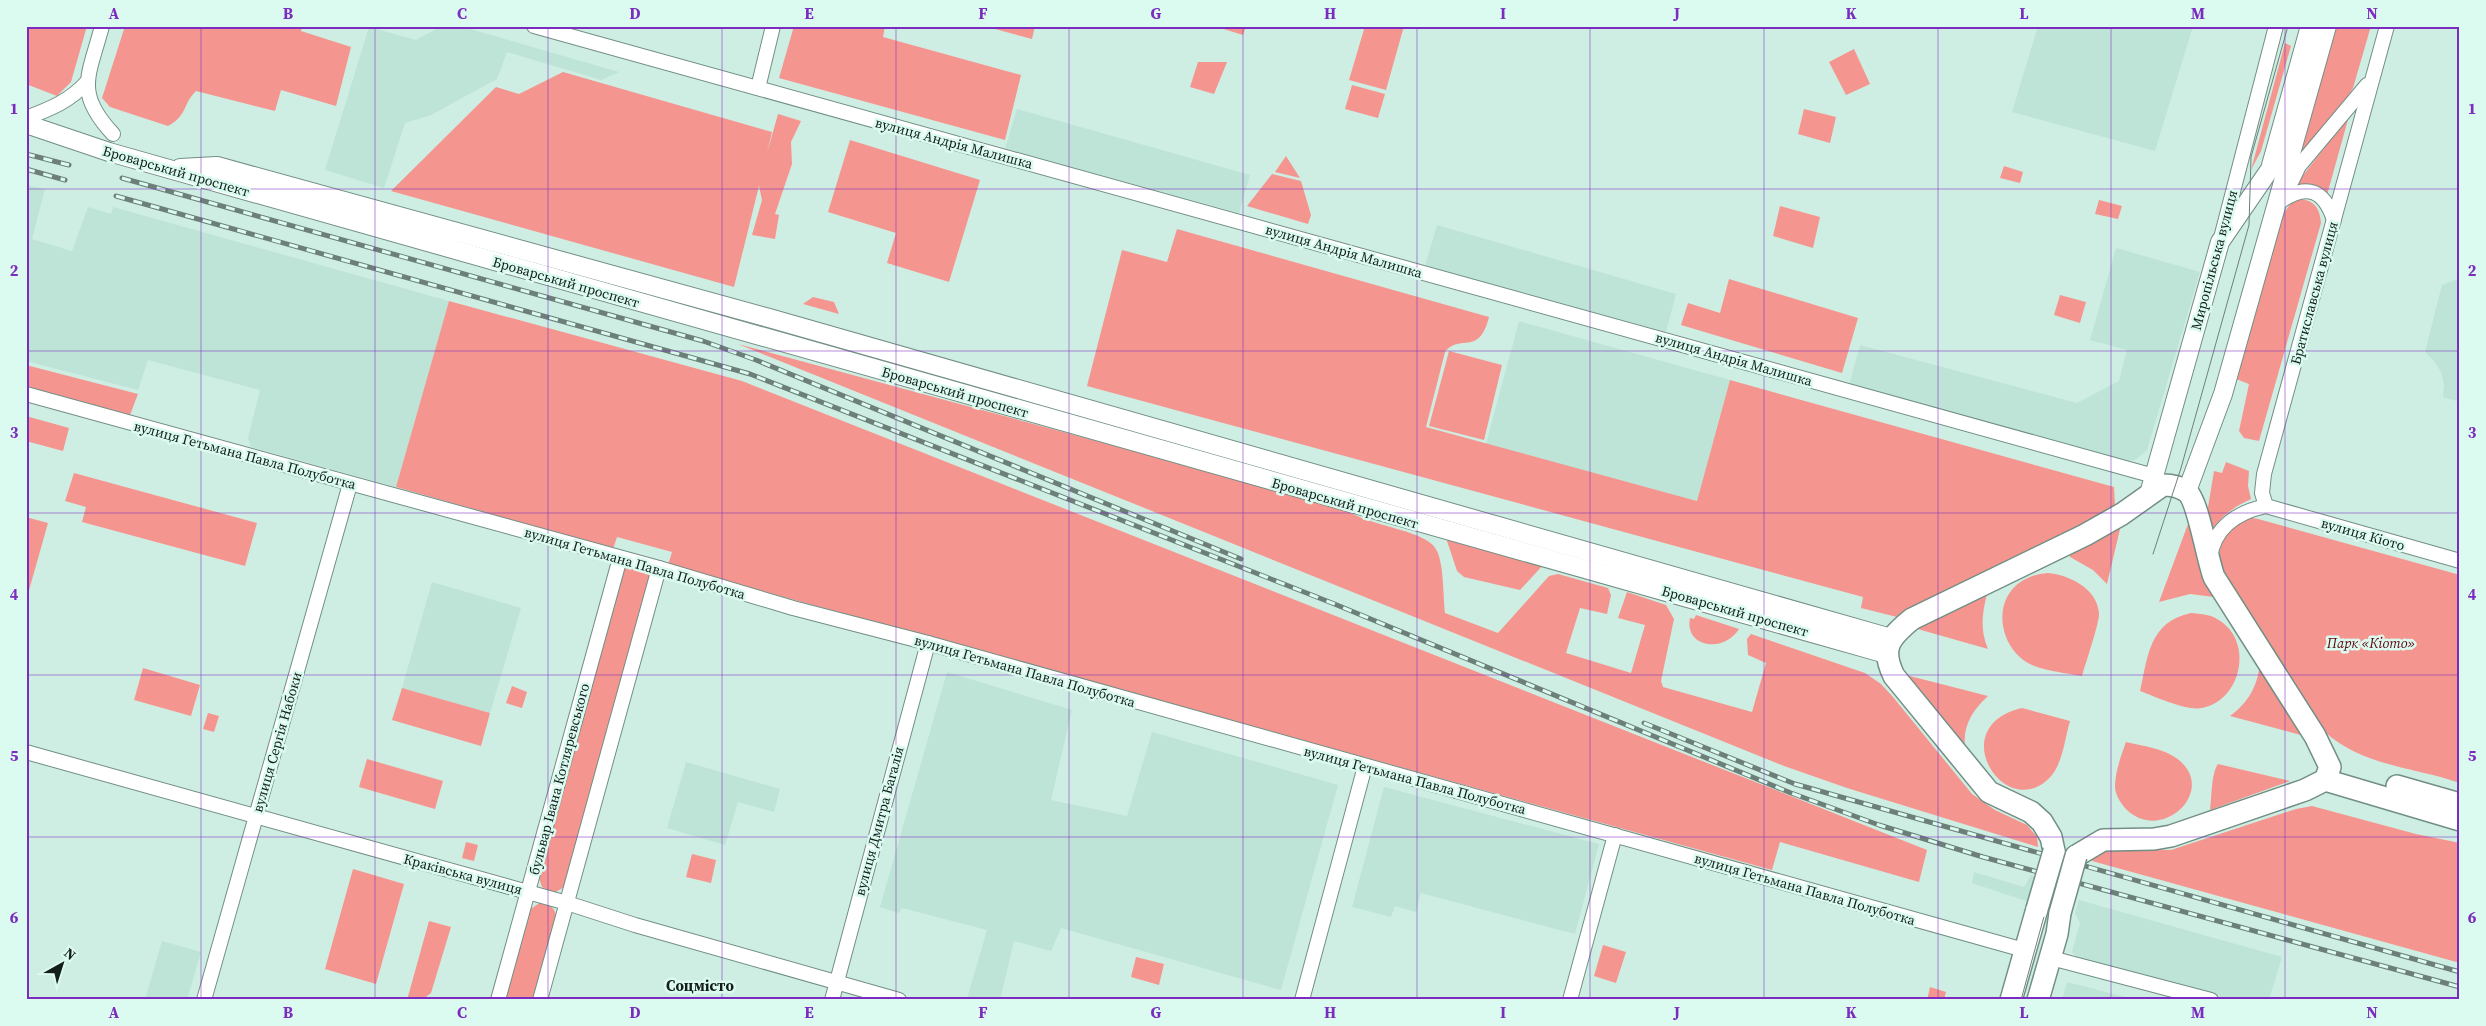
<svg xmlns="http://www.w3.org/2000/svg" width="2486" height="1026" viewBox="0 0 2486 1026" font-family="'Source Serif 4',serif">
	<rect width="100%" height="100%" fill="#cfeee3"/>
	<g fill="#bde4d6">
		<polygon points="442,26 460,26 619,72 601,80 507,52 497,79 431,115 405,123 384,188 325,170 369,27 416,40"/>
		<polygon points="2038,26 2193,26 2155,151 2012,112"/>
		<polygon points="1017,109 1250,175 1239,213 1005,149"/>
		<polygon points="26,185 45,189 32,239 72,251 88,207 111,214 113,207 449,301 396,487 251,447 248,438 260,390 148,360 138,390 26,361"/>
		<polygon points="1437,225 1676,294 1666,332 1425,266"/>
		<polygon points="2116,248 2200,272 2147,450 2135,460 2126,461 1849,385 1860,345 2077,403 2119,381 2127,350 2090,340"/>
		<polygon points="2460,278 2460,402 2443,397 2444,384 2441,372 2434,361 2425,352 2442,285"/>
		<polygon points="1519,321 1730,380 1697,501 1486,444"/>
		<polygon points="432,582 521,608 490,713 402,688"/>
		<polygon points="947,672 1072,710 1051,800 1127,816 1152,732 1338,785 1281,990 1061,928 1051,951 1014,941 1000,1000 967,999 987,930 902,908 899,913 880,907"/>
		<polygon points="686,762 780,789 774,812 738,802 725,845 667,828"/>
		<polygon points="1384,787 1599,844 1575,934 1421,893 1416,912 1395,906 1391,917 1352,907"/>
		<polygon points="1974,872 2024,887 2031,875 2039,877 2029,902 1972,883"/>
		<polygon points="2079,900 2282,957 2269,1000 2232,1000 2078,958 2072,952 2080,923 2075,913"/>
		<polygon points="162,941 201,952 187,1000 145,1000"/>
		<polygon points="2067,982 2137,1000 2062,1000"/>
	</g>
	<g fill="#f5958f">
		<polygon points="26,26 87,26 71,82 57,96 26,84"/>
		<path d="M 125,26 L 302,26 L 301,31 L 351,47 L 336,106 L 281,90 L 275,111 L 196,91 C 182,105 188,115 168,126 L 110,107 L 102,98 Z"/>
		<polygon points="794,26 885,26 883,37 1021,75 1005,140 779,78"/>
		<polygon points="984,26 1035,26 1032,39"/>
		<polygon points="1214,26 1246,26 1243,35"/>
		<polygon points="1365,26 1404,26 1386,90 1349,80"/>
		<polygon points="2336,26 2371,26 2353,88 2346,99 2301,152"/>
		<polygon points="2285,43 2291,46 2261,151 2251,170"/>
		<polygon points="1854,49 1870,84 1846,95 1829,62"/>
		<polygon points="1198,62 1227,62 1214,94 1190,87"/>
		<polygon points="563,72 772,132 767,153 778,114 801,121 791,142 792,164 775,214 779,215 775,239 752,235 762,200 759,186 734,287 391,191 496,87 519,94"/>
		<polygon points="1352,85 1385,94 1378,118 1345,109"/>
		<polygon points="1804,109 1836,117 1830,143 1798,134"/>
		<polygon points="2349,116 2327,195 2294,187"/>
		<polygon points="850,140 980,180 949,282 887,263 896,233 828,212"/>
		<polygon points="1286,156 1300,178 1275,172"/>
		<polygon points="2004,166 2023,172 2020,183 2000,178"/>
		<polygon points="1272,174 1301,181 1311,215 1308,224 1247,206"/>
		<path d="M 2297,199 C 2314,199 2320,208 2321,223 L 2259,441 L 2244,438 L 2239,431 L 2249,384 L 2236,379 L 2281,217 L 2291,203 Z"/>
		<polygon points="2099,200 2122,206 2118,219 2095,214"/>
		<polygon points="1780,206 1820,217 1813,248 1773,236"/>
		<path d="M 1177,229 L 1489,317 C 1479,357 1460,333 1445,352 L 1426,427 L 1697,501 L 1730,380 L 2114,487 L 2115,507 L 2111,513 L 1907,615 L 1897,617 L 1861,608 L 1863,597 L 1087,386 L 1122,250 L 1167,262 Z"/>
		<polygon points="1729,279 1858,318 1842,373 1681,325 1688,303 1720,313"/>
		<polygon points="2060,295 2086,302 2080,323 2054,315"/>
		<polygon points="813,297 834,302 839,314 803,304"/>
		<polygon points="449,301 742,381 1927,850 1919,882 1780,842 1772,870 668,565 672,552 617,537 613,549 396,487"/>
		<path d="M 738,344 L 1344,508 C 1366,527 1428,529 1437,551 C 1444,566 1443,596 1445,613 L 1498,633 L 1549,576 L 1558,574 L 1608,588 L 1611,595 L 1607,614 L 1580,608 L 1566,653 L 1631,673 L 1645,625 L 1618,618 L 1627,592 L 1666,605 L 1674,619 L 1661,681 L 1663,687 L 1752,712 L 1766,663 L 1748,655 L 1747,639 L 1751,634 L 1865,673 L 1881,684 L 1893,697 L 1972,794 L 1995,810 L 2027,825 L 2037,837 L 2038,847 L 1847,788 L 1784,766 Z"/>
		<polygon points="1449,351 1502,365 1484,440 1429,426"/>
		<polygon points="26,365 138,394 130,415 126,417 26,388"/>
		<polygon points="26,416 69,428 63,451 26,441"/>
		<path d="M 2226,462 L 2249,471 L 2248,486 L 2251,499 C 2232,508 2221,516 2209,534 L 2208,507 L 2214,471 L 2222,473 Z"/>
		<polygon points="74,473 257,523 245,566 82,522 86,507 65,501"/>
		<polygon points="2191,516 2215,594 2214,597 2190,594 2159,602"/>
		<polygon points="26,517 48,523 26,601"/>
		<path d="M 2247,517 L 2258,519 L 2460,575 L 2460,783 C 2414,767 2361,766 2324,731 L 2225,583 C 2216,546 2216,541 2247,517 Z"/>
		<polygon points="2121,525 2107,584 2093,570 2070,557 2069,552"/>
		<polygon points="1446,538 1544,564 1520,590 1464,577 1457,571"/>
		<polygon points="626,565 649,572 651,576 566,886 554,893 542,887 539,878 624,567"/>
		<path d="M 2048,573 C 2069,575 2097,588 2099,613 C 2100,621 2085,665 2082,676 C 2066,673 2045,671 2030,664 C 1999,648 1991,600 2022,581 C 2031,575 2039,574 2048,573 Z"/>
		<path d="M 1987,594 C 1982,614 1980,630 1988,649 L 1914,628 Z"/>
		<path d="M 2191,613 C 2200,614 2209,614 2217,619 C 2254,639 2243,700 2202,708 C 2186,711 2156,697 2140,691 C 2148,656 2149,622 2191,613 Z"/>
		<path d="M 1696,615 L 1739,629 C 1723,654 1684,647 1690,618 L 1694,619 Z"/>
		<polygon points="143,668 200,685 191,716 134,700"/>
		<path d="M 2265,669 L 2308,737 L 2230,716 C 2245,705 2256,690 2259,670 Z"/>
		<path d="M 1902,674 L 1988,696 C 1973,710 1963,725 1965,746 Z"/>
		<polygon points="512,686 527,692 522,708 506,703"/>
		<polygon points="402,688 490,713 481,746 392,720"/>
		<path d="M 2022,708 L 2070,721 C 2065,738 2063,761 2052,775 C 2008,827 1941,727 2022,708 Z"/>
		<polygon points="208,713 219,716 214,732 203,729"/>
		<path d="M 2126,742 C 2143,746 2167,749 2180,761 C 2216,792 2162,843 2127,810 C 2122,805 2115,795 2115,787 C 2115,772 2121,756 2126,742 Z"/>
		<polygon points="367,759 443,781 435,809 359,787"/>
		<path d="M 2218,764 L 2290,781 L 2210,810 C 2212,797 2211,774 2218,764 Z"/>
		<polygon points="2312,806 2416,834 2460,843 2460,963 2092,861 2095,856 2114,849 2171,850 2296,809"/>
		<polygon points="466,842 478,845 474,861 462,858"/>
		<polygon points="692,854 716,860 711,883 686,877"/>
		<polygon points="353,869 404,884 376,984 325,969"/>
		<path d="M 541,902 C 550,905 556,908 556,918 L 534,1000 L 505,1000 L 529,910 Z"/>
		<polygon points="429,921 451,927 431,993 422,1000 407,1000"/>
		<polygon points="1603,945 1626,952 1616,983 1594,976"/>
		<polygon points="1136,957 1164,964 1159,985 1131,977"/>
		<polygon points="1930,987 1946,992 1944,1000 1927,1000"/>
	</g>
	<g fill="none" stroke-linecap="round" stroke-linejoin="round">
		<g stroke="#728f84" stroke-width="16">
			<g id="minor">
				<path d="M 102,26 C 89,76 74,92 113,134"/>
				<polyline points="534,26 2154,476"/>
				<polyline points="758,88 773,26"/>
				<path d="M 26,118 C 50,109 70,101 87,82"/>
				<polyline points="2286,193 2299,166 2367,85"/>
				<path d="M 2281,201 C 2307,183 2324,190 2334,220"/>
				<polyline points="2222,234 2276,26"/>
				<polyline points="26,394 659,568 793,608 928,643 2024,950"/>
				<polyline points="2266,506 2262,493 2264,474 2387,26"/>
				<path d="M 2210,558 C 2214,527 2238,512 2266,506 L 2460,561"/>
				<polyline points="26,752 567,903 635,925 899,1000"/>
				<polyline points="2051,958 2211,1000"/>
				<polyline points="204,1000 350,484"/>
				<polyline points="498,1000 620,558"/>
				<polyline points="540,1000 659,568"/>
				<polyline points="832,1000 928,643"/>
				<polyline points="1302,1000 1365,766"/>
				<polyline points="1570,1000 1615,835"/>
			</g>
		</g>
		<g stroke="#728f84" stroke-width="20">
			<g id="major">
				<polyline points="26,124 109,152 1886,654"/>
				<polyline points="180,168 217,166 769,318 1891,638"/>
				<polyline points="2187,491 2223,394 2327,26"/>
				<polyline points="2149,494 2220,242 2270,169 2310,26"/>
			</g>
		</g>
		<g stroke="#728f84" stroke-width="24">
			<g id="highway">
				<polyline points="2325,780 2460,820"/>
				<polyline points="2397,786 2460,804"/>
				<path d="M 2054,851 L 2051,837 L 2042,822 L 2031,812 L 1989,792 L 1894,676 C 1880,648 1890,637 1912,619 L 2085,535 L 2122,514 L 2163,485 C 2171,485 2180,487 2186,491 C 2198,499 2207,559 2214,577 L 2315,736 L 2330,767 L 2325,780 L 2305,790 L 2171,836 L 2154,839 L 2103,840 L 2076,856"/>
				<polyline points="2011,1000 2037,909"/>
				<polyline points="2038,1000 2057,934 2060,913"/>
			</g>
		</g>
		<use href="#minor" stroke="#fff" stroke-width="14"/>
		<use href="#major" stroke="#fff" stroke-width="18"/>
		<use href="#highway" stroke="#fff" stroke-width="21"/>
		<g stroke="#6c8079" stroke-width="1">
			<polyline points="2153,554 2181,468 2249,225 2251,157 2288,26"/>
			<polyline points="2021,1000 2062,851"/>
		</g>
		<g stroke="#6c8079" stroke-width="5">
			<g id="rail">
				<polyline points="26,154 69,165"/>
				<polyline points="26,169 65,180"/>
				<polyline points="122,178 703,341 756,360 1241,559"/>
				<polyline points="116,196 750,374 1332,603 1791,793 1879,825 1983,857 2460,987"/>
				<polyline points="1644,723 1795,784 2460,972"/>
			</g>
		</g>
		<use href="#rail" stroke="#dcfbf0" stroke-width="3" stroke-dasharray="9" stroke-linecap="butt"/>
		<g stroke="#728f84" stroke-width="24" stroke-linecap="butt">
			<g id="highway-bridge">
				<polyline points="2037,909 2054,851"/>
				<polyline points="2060,913 2076,856"/>
			</g>
		</g>
		<use href="#highway-bridge" stroke="#fff" stroke-width="21"/>
	</g>
	<path fill="none" stroke="#7b2cbf" stroke-width="1" stroke-opacity="0.55" d="M 201,26 L 201,1000M 375,26 L 375,1000M 548,26 L 548,1000M 722,26 L 722,1000M 896,26 L 896,1000M 1069,26 L 1069,1000M 1243,26 L 1243,1000M 1417,26 L 1417,1000M 1590,26 L 1590,1000M 1764,26 L 1764,1000M 1938,26 L 1938,1000M 2111,26 L 2111,1000M 2285,26 L 2285,1000M 26,189 L 2460,189M 26,351 L 2460,351M 26,513 L 2460,513M 26,675 L 2460,675M 26,837 L 2460,837"/>
	<g text-anchor="middle" dominant-baseline="central" stroke-width="5" stroke-linejoin="round" paint-order="stroke">
		<g font-size="14" fill="#131e1a" stroke="#dcfbf0">
			<text transform="translate(954 143) rotate(15)">вулиця Андрія Малишка</text>
			<text transform="translate(176 171) rotate(16)">Броварський проспект</text>
			<text transform="translate(1344 251) rotate(16)">вулиця Андрія Малишка</text>
			<text transform="translate(2214 260) rotate(-75)">Миропільська вулиця</text>
			<text transform="translate(566 282) rotate(16)">Броварський проспект</text>
			<text transform="translate(2314 293) rotate(-75)">Братиславська вулиця</text>
			<text transform="translate(1734 359) rotate(16)">вулиця Андрія Малишка</text>
			<text transform="translate(955 392) rotate(16)">Броварський проспект</text>
			<text transform="translate(245 455) rotate(15)">вулиця Гетьмана Павла Полуботка</text>
			<text transform="translate(1345 503) rotate(16)">Броварський проспект</text>
			<text transform="translate(2363 534) rotate(16)">вулиця Кіото</text>
			<text transform="translate(635 563) rotate(16)">вулиця Гетьмана Павла Полуботка</text>
			<text transform="translate(1735 611) rotate(16)">Броварський проспект</text>
			<text transform="translate(1025 671) rotate(16)">вулиця Гетьмана Павла Полуботка</text>
			<text transform="translate(277 742) rotate(-74)">вулиця Сергія Набоки</text>
			<text transform="translate(559 779) rotate(-75)">бульвар Івана Котляревського</text>
			<text transform="translate(1415 780) rotate(15)">вулиця Гетьмана Павла Полуботка</text>
			<text transform="translate(879 821) rotate(-75)">вулиця Дмитра Багалія</text>
			<text transform="translate(463 874) rotate(15)">Краківська вулиця</text>
			<text transform="translate(1805 889) rotate(16)">вулиця Гетьмана Павла Полуботка</text>
		</g>
		<g font-size="14" font-style="italic" fill="#5e030d" stroke="#dcfbf0">
			<text x="2371" y="643">Парк «Кіото»</text>
		</g>
		<g font-size="15" font-weight="bold" fill="#131e1a" stroke="#dcfbf0">
			<text x="700" y="985">Соцмісто</text>
		</g>
	</g>
	<rect width="2486" height="1026" fill="none" stroke="#dcfbf0" stroke-width="55"/>
	<g transform="translate(62 964) rotate(39)" stroke="#dcfbf0" stroke-width="4" paint-order="stroke">
	<path d="M0-4L9 19L0 12L-9 19Z" fill="#131e1a"/>
	<text y="-8" font-size="14" font-weight="bold" text-anchor="middle" fill="#131e1a">N</text>
	</g>
	<rect x="28" y="28" width="2430" height="970" fill="none" stroke="#7b2cbf" stroke-width="2"/>
	<g font-size="16" text-anchor="middle" font-weight="bold" fill="#7b2cbf">
		<text x="114" y="19">A</text>
		<text x="288" y="19">B</text>
		<text x="462" y="19">C</text>
		<text x="635" y="19">D</text>
		<text x="809" y="19">E</text>
		<text x="983" y="19">F</text>
		<text x="1156" y="19">G</text>
		<text x="1330" y="19">H</text>
		<text x="1503" y="19">I</text>
		<text x="1677" y="19">J</text>
		<text x="1851" y="19">K</text>
		<text x="2024" y="19">L</text>
		<text x="2198" y="19">M</text>
		<text x="2372" y="19">N</text>
		<text x="14" y="114">1</text>
		<text x="2472" y="114">1</text>
		<text x="14" y="276">2</text>
		<text x="2472" y="276">2</text>
		<text x="14" y="438">3</text>
		<text x="2472" y="438">3</text>
		<text x="14" y="600">4</text>
		<text x="2472" y="600">4</text>
		<text x="14" y="761">5</text>
		<text x="2472" y="761">5</text>
		<text x="14" y="923">6</text>
		<text x="2472" y="923">6</text>
		<text x="114" y="1018">A</text>
		<text x="288" y="1018">B</text>
		<text x="462" y="1018">C</text>
		<text x="635" y="1018">D</text>
		<text x="809" y="1018">E</text>
		<text x="983" y="1018">F</text>
		<text x="1156" y="1018">G</text>
		<text x="1330" y="1018">H</text>
		<text x="1503" y="1018">I</text>
		<text x="1677" y="1018">J</text>
		<text x="1851" y="1018">K</text>
		<text x="2024" y="1018">L</text>
		<text x="2198" y="1018">M</text>
		<text x="2372" y="1018">N</text>
	</g>
</svg>
